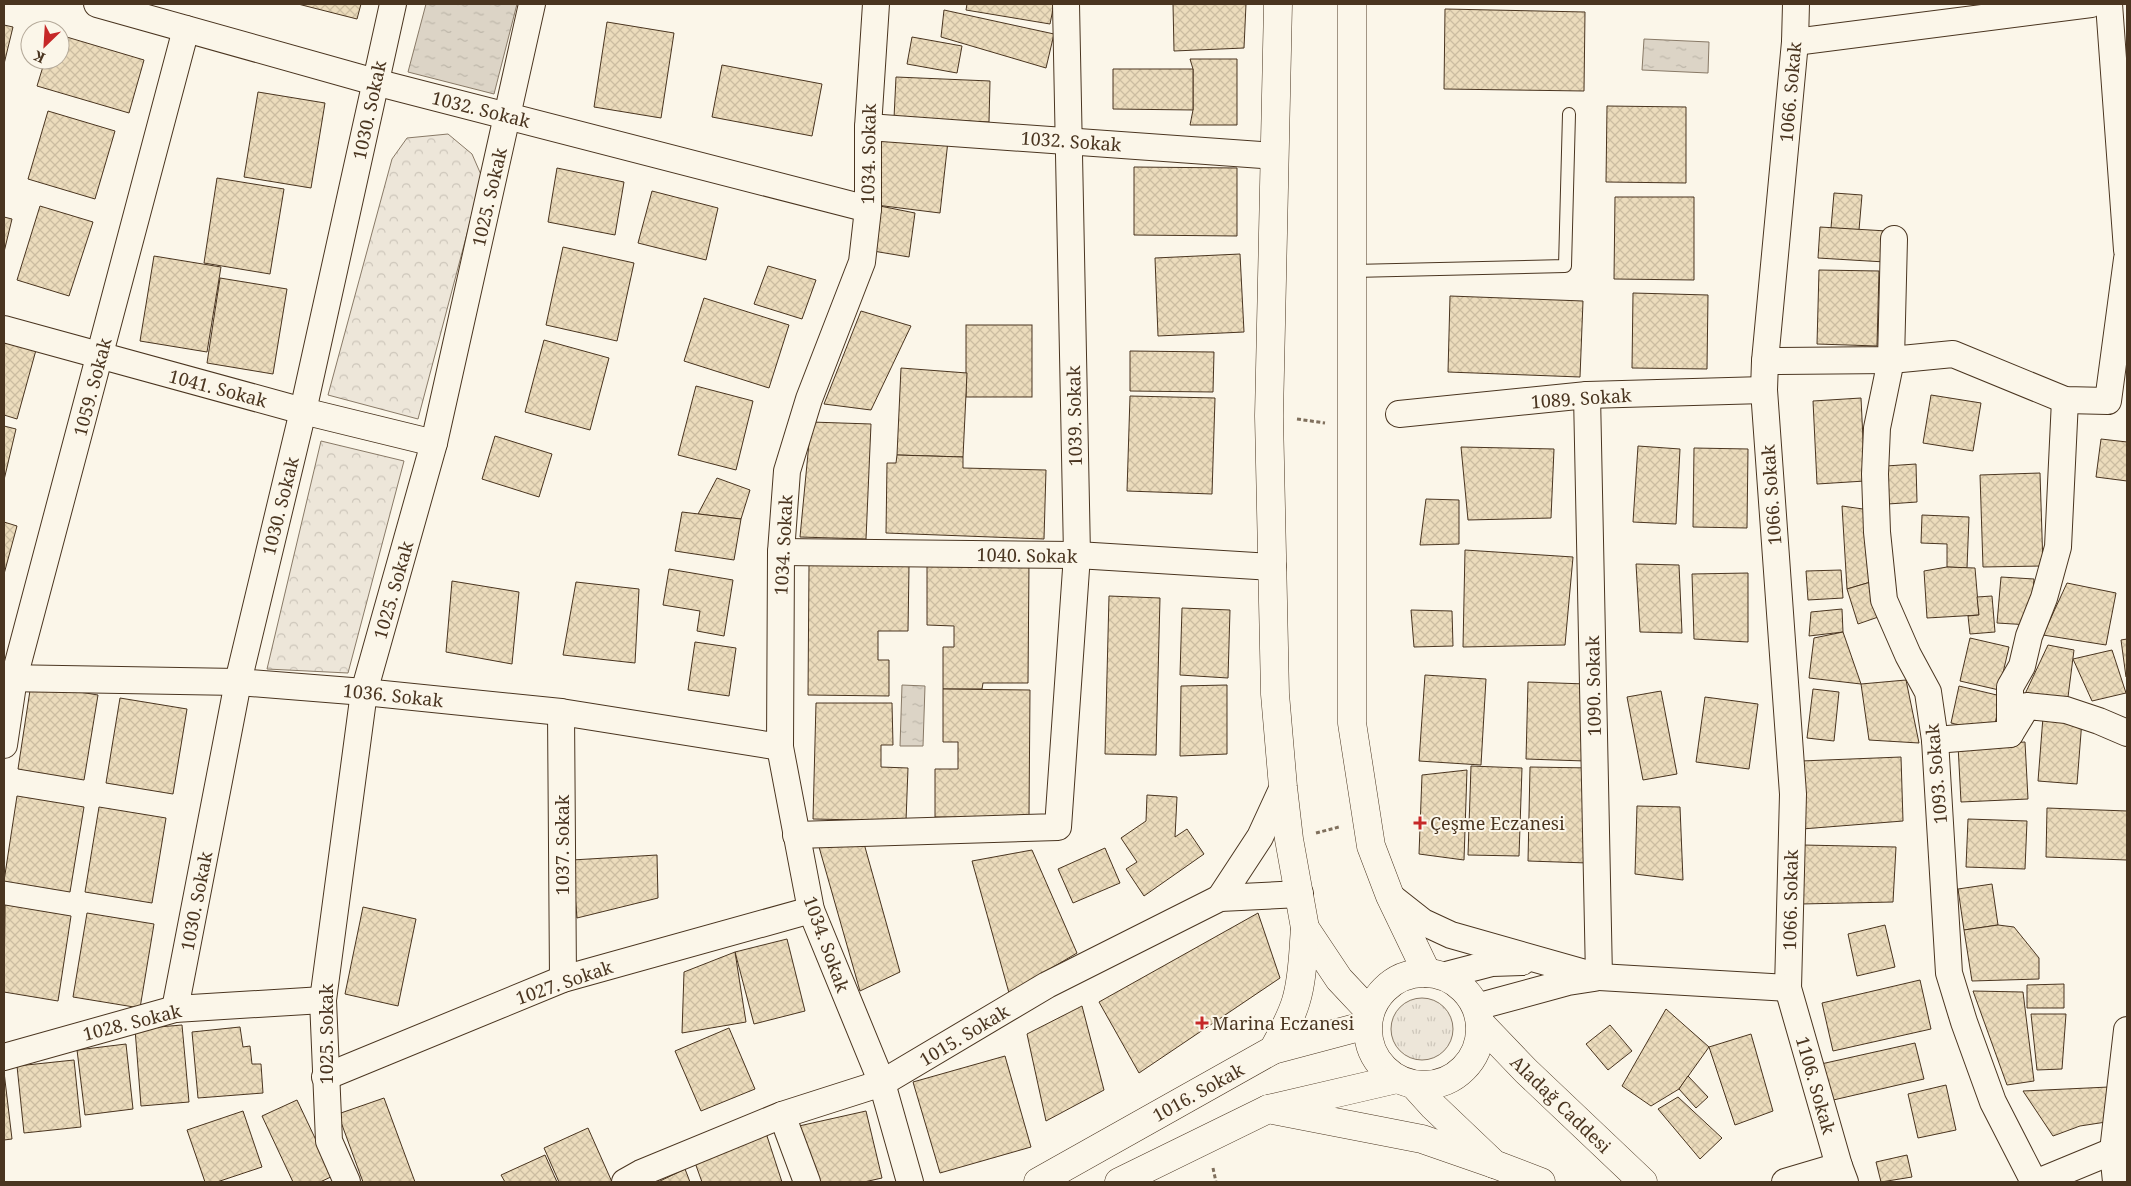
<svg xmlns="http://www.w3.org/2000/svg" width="2131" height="1186" viewBox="0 0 2131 1186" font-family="'Noto Serif',serif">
	<defs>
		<pattern id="grass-tufts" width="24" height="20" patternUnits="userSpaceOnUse" patternTransform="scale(1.25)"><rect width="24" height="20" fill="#ede6d9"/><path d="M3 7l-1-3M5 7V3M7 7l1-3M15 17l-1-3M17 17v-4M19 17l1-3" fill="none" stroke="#cdc6ba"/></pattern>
		<pattern id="park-crowns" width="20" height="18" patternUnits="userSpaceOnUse" patternTransform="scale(1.25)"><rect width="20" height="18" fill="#ede6d9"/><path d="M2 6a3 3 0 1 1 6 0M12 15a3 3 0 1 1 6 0" fill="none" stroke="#cdc6ba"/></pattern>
		<pattern id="water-ripples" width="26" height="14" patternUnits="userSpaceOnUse" patternTransform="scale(1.25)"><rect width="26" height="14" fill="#dcd4c6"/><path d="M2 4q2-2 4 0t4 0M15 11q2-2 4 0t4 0" fill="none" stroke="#beb7aa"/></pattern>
		<pattern id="building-cross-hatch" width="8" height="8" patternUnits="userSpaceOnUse" patternTransform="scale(1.25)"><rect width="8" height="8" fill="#ecdcbc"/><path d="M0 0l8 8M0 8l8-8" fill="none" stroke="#ccbda1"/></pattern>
	</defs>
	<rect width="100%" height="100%" fill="#fbf6e9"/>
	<circle fill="url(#grass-tufts)" stroke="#887966" cx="1422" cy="1029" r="31"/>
	<g fill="url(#park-crowns)" stroke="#887966">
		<polygon points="448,134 472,154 482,177 418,419 328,395 392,159 407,138"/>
		<polygon points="321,441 404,461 348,673 267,669"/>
	</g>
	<g fill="url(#water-ripples)" stroke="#887966">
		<polygon points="426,4 517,4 494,94 408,72"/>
		<polygon points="1644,39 1709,42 1708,73 1642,70"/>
		<polygon points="902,685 925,686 923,746 900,746"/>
	</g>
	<g fill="url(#building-cross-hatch)" stroke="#4a3520">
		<polygon points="298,4 361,4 357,19"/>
		<polygon points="967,4 1054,4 1050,24 966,10"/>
		<polygon points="1173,4 1246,4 1244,48 1174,51"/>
		<polygon points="1445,9 1585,12 1584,91 1444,89"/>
		<polygon points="944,10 1054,34 1046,68 941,37"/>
		<polygon points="607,22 674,33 661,118 594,107"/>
		<polygon points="4,25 13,27 4,64"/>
		<polygon points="60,35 144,60 129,113 37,86 45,60 60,60"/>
		<polygon points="912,37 962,46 957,73 907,64"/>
		<polygon points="1190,59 1237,59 1237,125 1190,125 1193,110 1193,69"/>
		<polygon points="722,65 822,84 812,136 712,117"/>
		<polygon points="1113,69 1193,69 1193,110 1113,109"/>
		<polygon points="896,77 990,81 989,122 894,118"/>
		<polygon points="258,92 325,103 311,188 244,177"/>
		<polygon points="1607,106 1686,107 1686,183 1606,182"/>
		<polygon points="48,111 115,131 95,199 28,179"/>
		<polygon points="878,139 948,141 940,213 876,205"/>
		<polygon points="1134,167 1237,168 1237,236 1134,235"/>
		<polygon points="557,168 624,182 615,235 548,222"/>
		<polygon points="217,178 284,189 270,274 204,263"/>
		<polygon points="652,191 718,208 706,260 638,243"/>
		<polygon points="1834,193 1862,195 1859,230 1831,228"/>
		<polygon points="1615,197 1694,197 1694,280 1614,279"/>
		<polygon points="40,206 93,222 69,296 17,280"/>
		<polygon points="880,206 915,213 909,257 873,251"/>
		<polygon points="4,217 12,219 4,252"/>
		<polygon points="1820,227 1887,231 1885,262 1818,258"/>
		<polygon points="563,247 634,263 617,341 546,325"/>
		<polygon points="1240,254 1244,332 1158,336 1155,258"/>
		<polygon points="154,256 221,267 207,352 140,341"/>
		<polygon points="768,266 816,280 802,319 754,304"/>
		<polygon points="1819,270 1879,271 1877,346 1817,344"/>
		<polygon points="220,278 287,289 273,374 207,363"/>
		<polygon points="1633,293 1708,295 1707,369 1632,368"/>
		<polygon points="1450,296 1583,301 1580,377 1448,372"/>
		<polygon points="704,298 789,325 769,388 684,361"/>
		<polygon points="861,311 911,326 871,410 824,404"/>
		<rect x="966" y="325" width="66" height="72"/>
		<polygon points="544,340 609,358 590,430 525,412"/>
		<polygon points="4,341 36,350 17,419 4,415"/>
		<polygon points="1130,351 1214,352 1213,392 1130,391"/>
		<polygon points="901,368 967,373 963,457 897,455"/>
		<polygon points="696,386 753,401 736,470 678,455"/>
		<polygon points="1931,395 1981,403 1973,451 1923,443"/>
		<polygon points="1130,396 1215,398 1212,494 1127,491"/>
		<polygon points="1861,398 1865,481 1817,484 1813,401"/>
		<polygon points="811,422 871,424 866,539 800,537"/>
		<polygon points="4,426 16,429 4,480"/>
		<polygon points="495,436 552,454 539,497 482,479"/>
		<polygon points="2101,439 2127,442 2127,481 2096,477"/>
		<polygon points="1638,446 1680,449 1676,524 1633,522"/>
		<polygon points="1461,447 1554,449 1551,518 1468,520"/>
		<polygon points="1694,448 1748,449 1747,528 1693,527"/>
		<polygon points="897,455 963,457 963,468 1046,470 1044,539 886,533 887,463 896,463"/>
		<polygon points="1916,464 1917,502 1888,504 1886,466"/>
		<polygon points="2040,473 2043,566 1983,567 1980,475"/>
		<polygon points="717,478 750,490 741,519 698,514"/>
		<polygon points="1426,499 1459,500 1459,544 1420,545"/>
		<polygon points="1842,506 1870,510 1874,581 1847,589"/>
		<polygon points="682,512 741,519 734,560 675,551"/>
		<polygon points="1922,515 1969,517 1967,568 1947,567 1947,544 1921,543"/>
		<polygon points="4,522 17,526 4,574"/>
		<polygon points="1465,550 1573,557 1565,645 1463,647"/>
		<polygon points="927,562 1029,562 1028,683 983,683 982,689 943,689 943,647 954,647 954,626 927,625"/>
		<polygon points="1636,564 1679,565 1682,633 1640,632"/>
		<polygon points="809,565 909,566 908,631 878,631 878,660 889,660 889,696 808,695"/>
		<polygon points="1947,567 1975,568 1979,615 1927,618 1924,571"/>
		<polygon points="669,569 733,580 724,636 697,631 700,611 663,605"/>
		<polygon points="1841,570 1843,598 1808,600 1806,571"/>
		<polygon points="1748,573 1748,642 1694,639 1692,574"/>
		<polygon points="2001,577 2034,579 2030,625 1997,623"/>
		<polygon points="452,581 519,592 512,664 446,652"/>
		<polygon points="1874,581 1884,615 1858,624 1847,589"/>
		<polygon points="576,582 639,589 635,663 563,655"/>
		<polygon points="2067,583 2116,593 2106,645 2043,635"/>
		<polygon points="1109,596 1160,598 1156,755 1105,754"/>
		<polygon points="1992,596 1995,632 1970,634 1968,616 1979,615 1977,597"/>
		<polygon points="1182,608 1230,610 1228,678 1180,675"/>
		<polygon points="1842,609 1843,632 1809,636 1811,612"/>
		<polygon points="1411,610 1452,611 1453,646 1414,647"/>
		<polygon points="1843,632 1861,684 1809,678 1814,638"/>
		<polygon points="1970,638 2009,647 1999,690 1960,681"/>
		<polygon points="2127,639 2127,677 2126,677 2121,640"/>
		<polygon points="695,642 736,648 729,696 688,690"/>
		<polygon points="2048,645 2074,650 2068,697 2025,694"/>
		<polygon points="2112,650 2126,693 2092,701 2073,659"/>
		<polygon points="1425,675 1486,679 1481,765 1419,761"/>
		<polygon points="1906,680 1919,743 1869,740 1861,684"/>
		<polygon points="1528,682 1586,684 1585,761 1526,759"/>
		<polygon points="31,684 98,695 84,780 18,769"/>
		<polygon points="1227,685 1227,754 1180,756 1181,686"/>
		<polygon points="1959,686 2001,696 1993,733 1951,723"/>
		<polygon points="943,689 1030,690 1029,818 935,817 935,769 958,769 958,742 943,742"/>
		<polygon points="1813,689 1839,692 1834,741 1807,738"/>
		<polygon points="1661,691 1677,774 1643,780 1627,697"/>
		<polygon points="1705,697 1758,704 1749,769 1696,762"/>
		<polygon points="120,698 187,709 173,794 106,783"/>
		<polygon points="816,703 892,703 893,745 881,745 881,767 908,768 906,821 813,819"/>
		<polygon points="2043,717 2082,720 2077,784 2038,781"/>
		<polygon points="2025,742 2028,799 1961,802 1958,745"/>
		<polygon points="1901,757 1903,821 1802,829 1801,761"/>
		<polygon points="1471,766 1522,768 1519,856 1468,855"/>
		<polygon points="1530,767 1591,768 1588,863 1528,861"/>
		<polygon points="1467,770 1464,860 1419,854 1422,775"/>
		<polygon points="1147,795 1177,797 1175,837 1187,829 1204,854 1144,896 1126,869 1137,862 1121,838 1146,821"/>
		<polygon points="17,796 84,807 70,892 4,881"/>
		<polygon points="1637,806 1680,807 1683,880 1635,874"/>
		<polygon points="99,807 166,818 152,903 85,892"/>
		<polygon points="2047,808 2127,811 2127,860 2046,857"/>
		<polygon points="1968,819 2027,821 2025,869 1966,867"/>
		<polygon points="863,840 900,972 860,991 819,847"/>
		<polygon points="1803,845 1896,847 1893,902 1801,904"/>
		<polygon points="1105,848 1120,883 1073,903 1058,869"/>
		<polygon points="1032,850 1077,953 1009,993 972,861"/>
		<polygon points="657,855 658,898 577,918 572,860"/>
		<polygon points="1992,884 1998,925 1964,930 1958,889"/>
		<polygon points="5,905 71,916 58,1001 4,992"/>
		<polygon points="363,907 416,919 398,1006 345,994"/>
		<polygon points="87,913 154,924 140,1008 73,997"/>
		<polygon points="1258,913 1280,978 1139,1073 1099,1002"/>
		<polygon points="1885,925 1895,967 1857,976 1848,934"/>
		<polygon points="1998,925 2014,927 2039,958 2039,979 1972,981 1964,930"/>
		<polygon points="787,939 805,1011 754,1024 735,952"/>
		<polygon points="735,952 746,1022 682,1033 684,972"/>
		<polygon points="1920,980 1931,1029 1833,1051 1822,1003"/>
		<polygon points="2064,984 2064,1008 2027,1008 2027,985"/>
		<polygon points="1973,991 2023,992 2034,1081 2007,1085"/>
		<polygon points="1082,1006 1104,1090 1046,1121 1027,1034"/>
		<polygon points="1666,1009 1709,1047 1679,1089 1651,1106 1622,1086"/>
		<polygon points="2031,1014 2066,1014 2062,1069 2037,1070"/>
		<polygon points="182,1025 189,1102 141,1106 135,1029"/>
		<polygon points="1610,1025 1632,1051 1608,1070 1586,1044"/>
		<polygon points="240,1027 243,1047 250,1046 252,1064 261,1064 263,1093 198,1098 192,1032"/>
		<polygon points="729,1028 755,1089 701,1111 675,1051"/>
		<polygon points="1751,1034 1773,1111 1735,1125 1709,1047"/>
		<polygon points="1915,1043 1924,1079 1829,1101 1821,1064"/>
		<polygon points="126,1044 133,1109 85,1115 77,1050"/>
		<polygon points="1005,1056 1031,1147 940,1173 913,1082"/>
		<polygon points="74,1060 81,1127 24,1133 17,1066"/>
		<polygon points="4,1072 12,1139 4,1140"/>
		<polygon points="1688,1076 1708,1097 1696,1108 1679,1089"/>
		<polygon points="1946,1085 1956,1130 1918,1138 1908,1094"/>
		<polygon points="2109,1087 2106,1122 2080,1126 2053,1136 2023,1091"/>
		<polygon points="1678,1097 1722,1138 1700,1159 1658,1109"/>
		<polygon points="384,1098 415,1182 363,1182 338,1114"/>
		<polygon points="297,1100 333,1176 320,1182 293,1182 262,1116"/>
		<polygon points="243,1111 262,1167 217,1182 205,1182 187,1130"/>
		<polygon points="866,1111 882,1178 864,1182 812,1182 799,1126"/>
		<polygon points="588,1128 612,1182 559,1182 544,1148"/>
		<polygon points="766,1133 782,1182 702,1182 694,1160"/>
		<polygon points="545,1155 557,1182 505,1182 501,1175"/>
		<polygon points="1907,1155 1912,1177 1881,1182 1876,1162"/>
		<polygon points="685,1169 690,1182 658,1182"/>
	</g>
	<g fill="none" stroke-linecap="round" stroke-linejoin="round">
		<g stroke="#4a3520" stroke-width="14">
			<polyline id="service" points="1353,271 1565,266 1569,114"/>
		</g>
		<g stroke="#4a3520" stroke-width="28">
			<g id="minor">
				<polyline points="97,4 375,82 868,209"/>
				<polyline points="876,4 868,127 868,209 862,262 809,399 787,471 781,552 780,747 811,910 882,1083 910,1182"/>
				<polyline points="1796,4 1795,42 1765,361 1764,390 1793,794 1788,988 1839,1166 1845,1182"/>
				<polyline points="2109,4 2127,250"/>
				<polyline points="1795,42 2091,4"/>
				<polyline points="868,127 1275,156"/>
				<polyline points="1894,239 1891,360 1877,428 1875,474 1877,532 1884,600 1908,655 1928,692 1935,740 1949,973 1964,1022 1993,1102 2034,1182"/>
				<polyline points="4,329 303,411 434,443"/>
				<polyline points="1765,361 1891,360 1953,354 2065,400 2108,401 2127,259"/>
				<polyline points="1587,395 1599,977"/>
				<polyline points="1399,414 1587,395 1764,390"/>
				<polyline points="781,552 1077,555 1273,567"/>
				<polyline points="4,678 238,682 364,692 561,712 780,747"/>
				<polyline points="561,712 563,979"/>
				<polyline points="2010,734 2010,687 2022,666 2029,636 2044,598 2058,547 2065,400"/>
				<polyline points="1935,740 2010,734 2027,706 2066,710 2099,721 2127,733"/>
				<polyline points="4,745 14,678 186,29"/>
				<polyline points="796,835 1058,827 1077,555 1066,4"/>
				<polyline points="1390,896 1423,922 1451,935 1599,977 1788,988"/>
				<polyline points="1220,898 1260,837 1283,787"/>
				<polyline points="1442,976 1492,963 1522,962"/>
				<polyline points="1476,1007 1568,982 1594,978"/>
				<polyline points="175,1009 238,682 303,411 393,4"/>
				<polyline points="4,1057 175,1009 323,1000"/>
				<polyline points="325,1077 563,979 811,910"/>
				<polyline points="782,1115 807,1182"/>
				<polyline points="347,1182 329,1141 323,1000 364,692 434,443 532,4"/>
				<polyline points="625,1182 641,1173 782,1115 882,1083 1047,985 1220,898 1300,894"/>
				<polyline points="1785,1182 1839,1166"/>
				<polyline points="2038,1182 2113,1151"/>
				<polyline points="2116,1182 2113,1151 2127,1030"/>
			</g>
		</g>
		<g stroke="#4a3520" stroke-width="29">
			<g id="tertiary">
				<polyline points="1480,1023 1526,1071 1643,1182"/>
				<polyline points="1414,1085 1433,1106 1494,1164 1541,1182"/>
				<polyline points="1268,1109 1422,1139 1494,1164"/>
			</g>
		</g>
		<g stroke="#4a3520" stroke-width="29">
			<g id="secondary">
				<polyline points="1278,4 1269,416 1275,694 1283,787 1289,839 1305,928 1339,979 1370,1012"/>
				<polyline points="1352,4 1352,723 1371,846 1390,896 1427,973"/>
				<circle cx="1424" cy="1029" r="56"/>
				<path d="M 1273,1050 C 1282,1034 1291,1018 1296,1001 C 1303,978 1303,952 1305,928"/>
				<polyline points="1038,1182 1273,1050 1367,1025"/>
				<polyline points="1119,1182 1268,1109 1397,1079"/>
			</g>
		</g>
		<g stroke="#7f6f5c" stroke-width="3" stroke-dasharray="4 2.5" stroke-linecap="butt">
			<polyline points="1297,419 1325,423"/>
			<polyline points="1316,833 1339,827"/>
			<polyline points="1213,1168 1216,1182"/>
		</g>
		<use href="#service" stroke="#fbf6e9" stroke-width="12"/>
		<use href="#minor" stroke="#fbf6e9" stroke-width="26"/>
		<use href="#tertiary" stroke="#fbf6e9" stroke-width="28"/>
		<use href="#secondary" stroke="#fbf6e9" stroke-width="28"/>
	</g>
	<g fill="#c62828" stroke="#fbf6e9" stroke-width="2">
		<path d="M1417.5 815.5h5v5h5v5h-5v5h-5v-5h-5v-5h5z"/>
		<path d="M1199.5 1015.5h5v5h5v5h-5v5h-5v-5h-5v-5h5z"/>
	</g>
	<g text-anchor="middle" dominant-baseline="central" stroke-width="4" stroke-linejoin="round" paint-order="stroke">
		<g font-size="18" fill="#4a3520" stroke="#fbf6e9">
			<text transform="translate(1790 92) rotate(-85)">1066. Sokak</text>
			<text transform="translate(481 109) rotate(14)">1032. Sokak</text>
			<text transform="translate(369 110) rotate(-78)">1030. Sokak</text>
			<text transform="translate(1071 141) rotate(4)">1032. Sokak</text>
			<text transform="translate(868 154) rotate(-89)">1034. Sokak</text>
			<text transform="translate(489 197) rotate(-77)">1025. Sokak</text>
			<text transform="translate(92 387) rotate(-75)">1059. Sokak</text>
			<text transform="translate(218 388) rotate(15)">1041. Sokak</text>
			<text transform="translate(1581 398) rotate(-4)">1089. Sokak</text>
			<text transform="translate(1074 416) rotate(-91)">1039. Sokak</text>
			<text transform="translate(1771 495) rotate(-94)">1066. Sokak</text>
			<text transform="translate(280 506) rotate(-76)">1030. Sokak</text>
			<text transform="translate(783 545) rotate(-87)">1034. Sokak</text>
			<text transform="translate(1027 555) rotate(1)">1040. Sokak</text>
			<text transform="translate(393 590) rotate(-74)">1025. Sokak</text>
			<text transform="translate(1593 686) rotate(-91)">1090. Sokak</text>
			<text transform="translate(393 695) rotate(6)">1036. Sokak</text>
			<text transform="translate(1936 774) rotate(-95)">1093. Sokak</text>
			<text transform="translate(562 845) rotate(-90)">1037. Sokak</text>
			<text transform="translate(1790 900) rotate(-89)">1066. Sokak</text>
			<text transform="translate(196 901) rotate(-79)">1030. Sokak</text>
			<text transform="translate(827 944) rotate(70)">1034. Sokak</text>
			<text transform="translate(564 982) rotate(-19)">1027. Sokak</text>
			<text transform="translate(132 1022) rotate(-14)">1028. Sokak</text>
			<text transform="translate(326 1034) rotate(-90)">1025. Sokak</text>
			<text transform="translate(964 1035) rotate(-31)">1015. Sokak</text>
			<text transform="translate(1816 1085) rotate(74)">1106. Sokak</text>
			<text transform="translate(1198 1092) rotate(-29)">1016. Sokak</text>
			<text transform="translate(1561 1104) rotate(44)">Aladağ Caddesi</text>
		</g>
		<g font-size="18" fill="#4a3520" stroke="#fbf6e9" text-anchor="start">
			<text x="1430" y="823">Çeşme Eczanesi</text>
			<text x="1212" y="1023">Marina Eczanesi</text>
		</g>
	</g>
	<rect width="2131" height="1186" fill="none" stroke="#4a3520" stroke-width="10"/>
	<g transform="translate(45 45) rotate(205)"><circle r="24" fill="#fbf6e9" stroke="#b4a999"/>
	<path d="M0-4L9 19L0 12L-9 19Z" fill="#c62828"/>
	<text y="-8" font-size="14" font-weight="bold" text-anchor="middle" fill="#4a3520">K</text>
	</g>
</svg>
